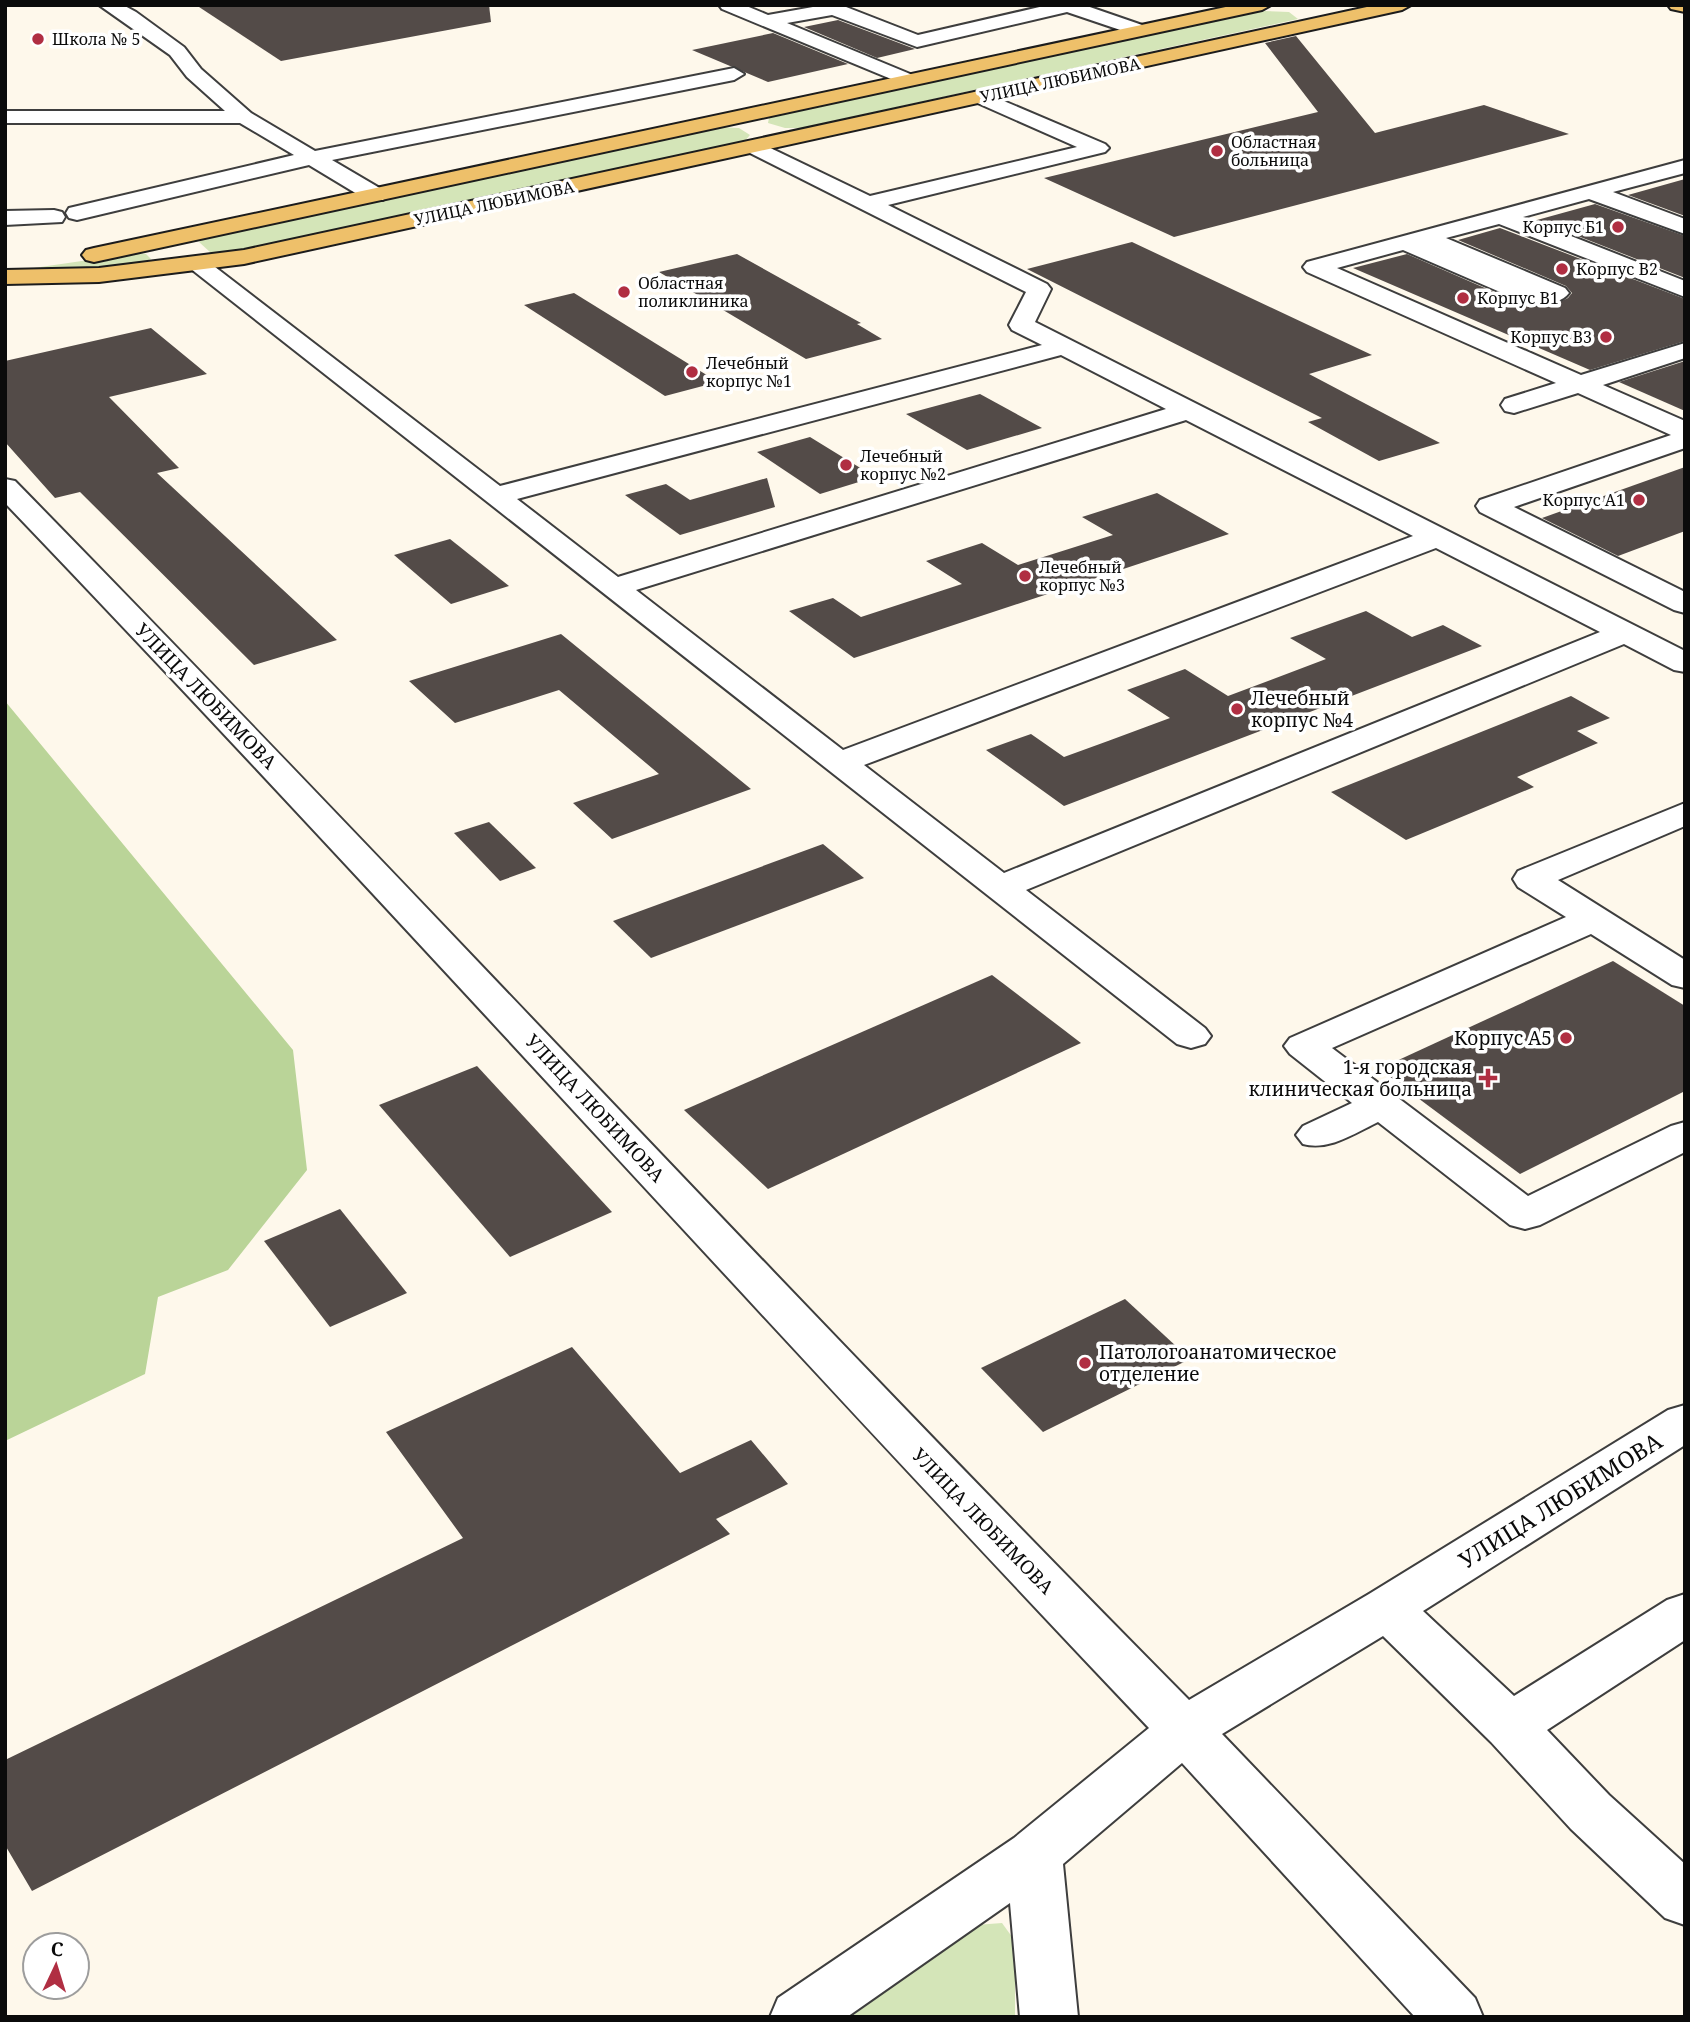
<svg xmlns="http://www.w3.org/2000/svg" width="1690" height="2022" viewBox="0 0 1690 2022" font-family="'Noto Serif',serif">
	<rect width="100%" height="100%" fill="#fef8eb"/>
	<g fill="#d4e5b8">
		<polygon points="1264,11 1289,12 1298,19 801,128 785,128 768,123 769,118 778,114"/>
		<polygon points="716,127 739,128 750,135 744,142 230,254 211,253 199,242 209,236"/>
		<polygon points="137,253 146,254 151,259 130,267 6,272"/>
		<polygon points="1002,1923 1015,1941 1015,2017 851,2017 976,1925"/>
	</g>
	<polygon fill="#bad498" points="5,701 293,1050 307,1170 228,1270 158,1297 145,1374 5,1441"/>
	<g fill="#534b48">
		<polygon points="196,5 489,5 491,22 281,61"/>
		<polygon points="838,20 915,49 877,58 804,27"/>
		<polygon points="773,33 848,64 768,82 692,50"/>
		<polygon points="1296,36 1375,133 1484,105 1569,134 1174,237 1044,178 1318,112 1265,43"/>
		<polygon points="1685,179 1685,216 1628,195"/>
		<polygon points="1595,204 1685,236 1685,278 1537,220"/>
		<polygon points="1500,228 1685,299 1685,341 1590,370 1353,268 1407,254 1528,307 1551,306 1568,298 1572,293 1566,286 1458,240"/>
		<polygon points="1132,242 1372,355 1309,374 1440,443 1379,461 1308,422 1322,418 1027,269"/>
		<polygon points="737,254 861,323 857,324 882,339 806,359 659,272"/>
		<polygon points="574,293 718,382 665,396 524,305"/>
		<polygon points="151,328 207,374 109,397 179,468 157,473 337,640 254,665 80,492 55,498 5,442 5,361"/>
		<polygon points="1685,361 1685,411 1619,382"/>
		<polygon points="980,394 1042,428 967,450 906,414"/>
		<polygon points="810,437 875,477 820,494 757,452"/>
		<polygon points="1685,467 1685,531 1618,556 1542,518"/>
		<polygon points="767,478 775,507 680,535 625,495 666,484 690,500"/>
		<polygon points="1157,493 1229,534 854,658 789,611 833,598 861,617 962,584 926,561 982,543 1018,565 1113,535 1082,517"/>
		<polygon points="450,539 509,586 451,604 394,555"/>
		<polygon points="1366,611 1412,637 1443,625 1482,646 1064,806 986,750 1031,734 1064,757 1108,741 1170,718 1127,690 1185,669 1228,696 1326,659 1290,638"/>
		<polygon points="561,634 751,789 612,839 573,803 659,774 559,690 455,723 409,681"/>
		<polygon points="1571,696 1610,718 1577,731 1598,743 1517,777 1534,787 1406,840 1331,792"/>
		<polygon points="489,822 536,868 500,881 454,833"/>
		<polygon points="823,844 864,878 651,958 613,921"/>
		<polygon points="1613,961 1685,1006 1685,1091 1520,1174 1379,1069"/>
		<polygon points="992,975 1081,1043 768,1189 684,1110"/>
		<polygon points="477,1066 612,1212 510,1257 379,1105"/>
		<polygon points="340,1209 407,1293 330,1327 264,1241"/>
		<polygon points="1125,1299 1190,1359 1043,1432 981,1368"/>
		<polygon points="572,1347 680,1473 751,1440 788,1484 716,1519 730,1534 32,1891 5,1845 5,1760 463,1538 386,1432"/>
	</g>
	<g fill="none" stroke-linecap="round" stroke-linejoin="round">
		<g stroke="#3e3e3e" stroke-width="4">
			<g id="minor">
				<polygon points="99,5 123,5 136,12 184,47 201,69 251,113 315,151 734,68 744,74 734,80 332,160 383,190 386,195 383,200 367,200 309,165 77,220 69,218 66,213 69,208 294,155 240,123 5,123 5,111 225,111 187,77 170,55"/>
				<polygon points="719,5 744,5 768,15 824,5 841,5 918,35 1048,5 1084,5 1145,26 1147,30 1138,36 1067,12 917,47 832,15 787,23 915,76 918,80 908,86 722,9"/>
				<path d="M 980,91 L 1105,144 L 1109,148 L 1105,152 L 888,205 L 1047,284 L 1051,289 L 1035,322 L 1685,651 L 1685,672 L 1674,670 L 1624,644 L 1026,890 L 1205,1028 L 1211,1036 L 1205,1044 L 1191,1048 L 1177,1044 L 186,265 L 190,260 L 206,260 L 500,486 L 1042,345 L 1012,330 L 1009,325 L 1026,292 L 746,151 L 742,147 L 746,143 L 760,143 L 870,196 L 1077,147 L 973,101 L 970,97 L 973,93 ZM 1061,355 L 1166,409 L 618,577 L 517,499 ZM 1186,420 L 1413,536 L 843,750 L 636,590 ZM 1436,548 L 1600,632 L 1004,873 L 864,765 Z"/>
				<path d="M 1685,160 L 1685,173 L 1613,192 L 1685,219 L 1685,234 L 1589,199 L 1523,217 L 1685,281 L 1685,297 L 1499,224 L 1446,238 L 1565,288 L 1569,293 C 1562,303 1540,307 1528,304 L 1403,250 L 1337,268 L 1581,375 L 1685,343 L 1685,358 L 1603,385 L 1685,421 L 1685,448 L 1514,507 L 1685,592 L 1685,613 L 1674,610 L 1480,512 L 1476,506 L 1480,500 L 1671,435 L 1578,393 L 1514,413 L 1505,411 L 1501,405 L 1505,399 L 1556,383 L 1307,272 L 1303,267 L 1307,262 Z"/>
				<polygon points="54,210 62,212 65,217 62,222 5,225 5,211"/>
				<path d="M 5,479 L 15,481 C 410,884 792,1299 1189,1700 L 1369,1594 L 1668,1410 L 1685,1405 L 1685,1445 L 1423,1611 L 1514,1696 L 1667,1600 L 1685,1594 L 1685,1640 L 1547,1730 L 1609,1795 L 1685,1864 L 1685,1925 L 1665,1918 L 1571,1829 L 1491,1742 L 1383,1636 L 1222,1734 L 1475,1998 L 1483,2017 L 1415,2017 L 1182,1763 L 1063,1864 L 1078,2017 L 1020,2017 L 1010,1903 L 847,2017 L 770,2017 L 778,1998 L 1014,1838 L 1149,1728 C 764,1323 392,907 5,503 Z"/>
				<path d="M 1685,803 L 1685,826 L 1558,880 L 1685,960 L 1685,988 L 1672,985 L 1591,934 L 1332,1048 L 1528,1196 L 1671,1126 L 1685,1122 L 1685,1152 L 1540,1225 L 1525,1229 L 1510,1225 L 1378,1122 C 1353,1134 1329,1151 1303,1144 L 1296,1135 L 1303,1126 L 1352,1103 L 1290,1054 L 1284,1046 L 1290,1038 L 1566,917 L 1518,887 L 1513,879 L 1518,871 Z"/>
			</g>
		</g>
		<g stroke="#1c1c1c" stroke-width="4">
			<g id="major">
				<polygon points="1235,5 1271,5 1262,10 94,262 86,260 82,255 86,250 94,248"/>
				<polygon points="1376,5 1411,5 1402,10 244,264 99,282 5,284 5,270 99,268 244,250"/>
				<polygon points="1668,5 1685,5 1685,12 1671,9"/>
			</g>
		</g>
		<use href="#minor" fill="#fff" fill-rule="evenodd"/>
		<use href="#major" fill="#eec06a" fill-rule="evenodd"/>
	</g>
	<g fill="#b02e42" stroke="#fff" stroke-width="2.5">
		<circle cx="38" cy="39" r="7"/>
		<circle cx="1217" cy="151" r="7"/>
		<circle cx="1618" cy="227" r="7"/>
		<circle cx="1562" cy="269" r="7"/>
		<circle cx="624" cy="292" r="7"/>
		<circle cx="1463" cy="298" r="7"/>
		<circle cx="1606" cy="337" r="7"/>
		<circle cx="692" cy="372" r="7"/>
		<circle cx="846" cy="465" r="7"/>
		<circle cx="1639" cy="500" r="7"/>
		<circle cx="1025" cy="576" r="7"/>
		<circle cx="1237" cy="709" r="7"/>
		<circle cx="1566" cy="1038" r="7"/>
		<path d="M1484.5 1067.5h7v7h7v7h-7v7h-7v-7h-7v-7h7z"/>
		<circle cx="1085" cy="1363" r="7"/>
	</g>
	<g text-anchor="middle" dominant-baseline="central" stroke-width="7" stroke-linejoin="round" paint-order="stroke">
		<g font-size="16" fill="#0b0b0b" stroke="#fff" text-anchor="start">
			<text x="52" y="39">Школа № 5</text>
			<text x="1231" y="142">Областная<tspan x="1231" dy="18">больница</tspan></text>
			<text x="1604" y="227" text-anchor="end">Корпус Б1</text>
			<text x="1576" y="269">Корпус В2</text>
			<text x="638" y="283">Областная<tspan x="638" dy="18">поликлиника</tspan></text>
			<text x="1477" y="298">Корпус В1</text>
			<text x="1592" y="337" text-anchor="end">Корпус В3</text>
			<text x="706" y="363">Лечебный<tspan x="706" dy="18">корпус №1</tspan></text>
			<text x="860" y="456">Лечебный<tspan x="860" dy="18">корпус №2</tspan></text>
			<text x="1625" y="500" text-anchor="end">Корпус А1</text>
			<text x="1039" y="567">Лечебный<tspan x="1039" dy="18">корпус №3</tspan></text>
		</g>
		<g font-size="16" fill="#0b0b0b" stroke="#fff">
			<text transform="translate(1060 80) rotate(-12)">УЛИЦА ЛЮБИМОВА</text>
			<text transform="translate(494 203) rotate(-12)">УЛИЦА ЛЮБИМОВА</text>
		</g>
		<g font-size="19" fill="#0b0b0b" stroke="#fff">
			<text transform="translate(206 696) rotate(46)">УЛИЦА ЛЮБИМОВА</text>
			<text transform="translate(595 1108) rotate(47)">УЛИЦА ЛЮБИМОВА</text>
			<text transform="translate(983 1521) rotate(46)">УЛИЦА ЛЮБИМОВА</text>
		</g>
		<g font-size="19" fill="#0b0b0b" stroke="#fff" text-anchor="start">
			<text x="1251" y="698">Лечебный<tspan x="1251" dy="22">корпус №4</tspan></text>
			<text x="1552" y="1038" text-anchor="end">Корпус А5</text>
			<text x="1472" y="1067" text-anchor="end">1-я городская<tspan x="1472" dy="22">клиническая больница</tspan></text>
			<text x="1099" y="1352">Патологоанатомическое<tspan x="1099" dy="22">отделение</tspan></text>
		</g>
		<g font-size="23" fill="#0b0b0b" stroke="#fff">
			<text transform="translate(1560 1500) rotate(-32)">УЛИЦА ЛЮБИМОВА</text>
		</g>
	</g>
	<rect width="1690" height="2022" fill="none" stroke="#0b0b0b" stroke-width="14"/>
	<g transform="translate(56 1966) rotate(4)"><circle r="33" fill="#ffffff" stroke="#9d9d9d" stroke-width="2"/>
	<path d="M0-5L12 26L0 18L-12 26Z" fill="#b02e42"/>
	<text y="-10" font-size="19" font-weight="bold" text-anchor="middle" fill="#0b0b0b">С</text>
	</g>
</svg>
